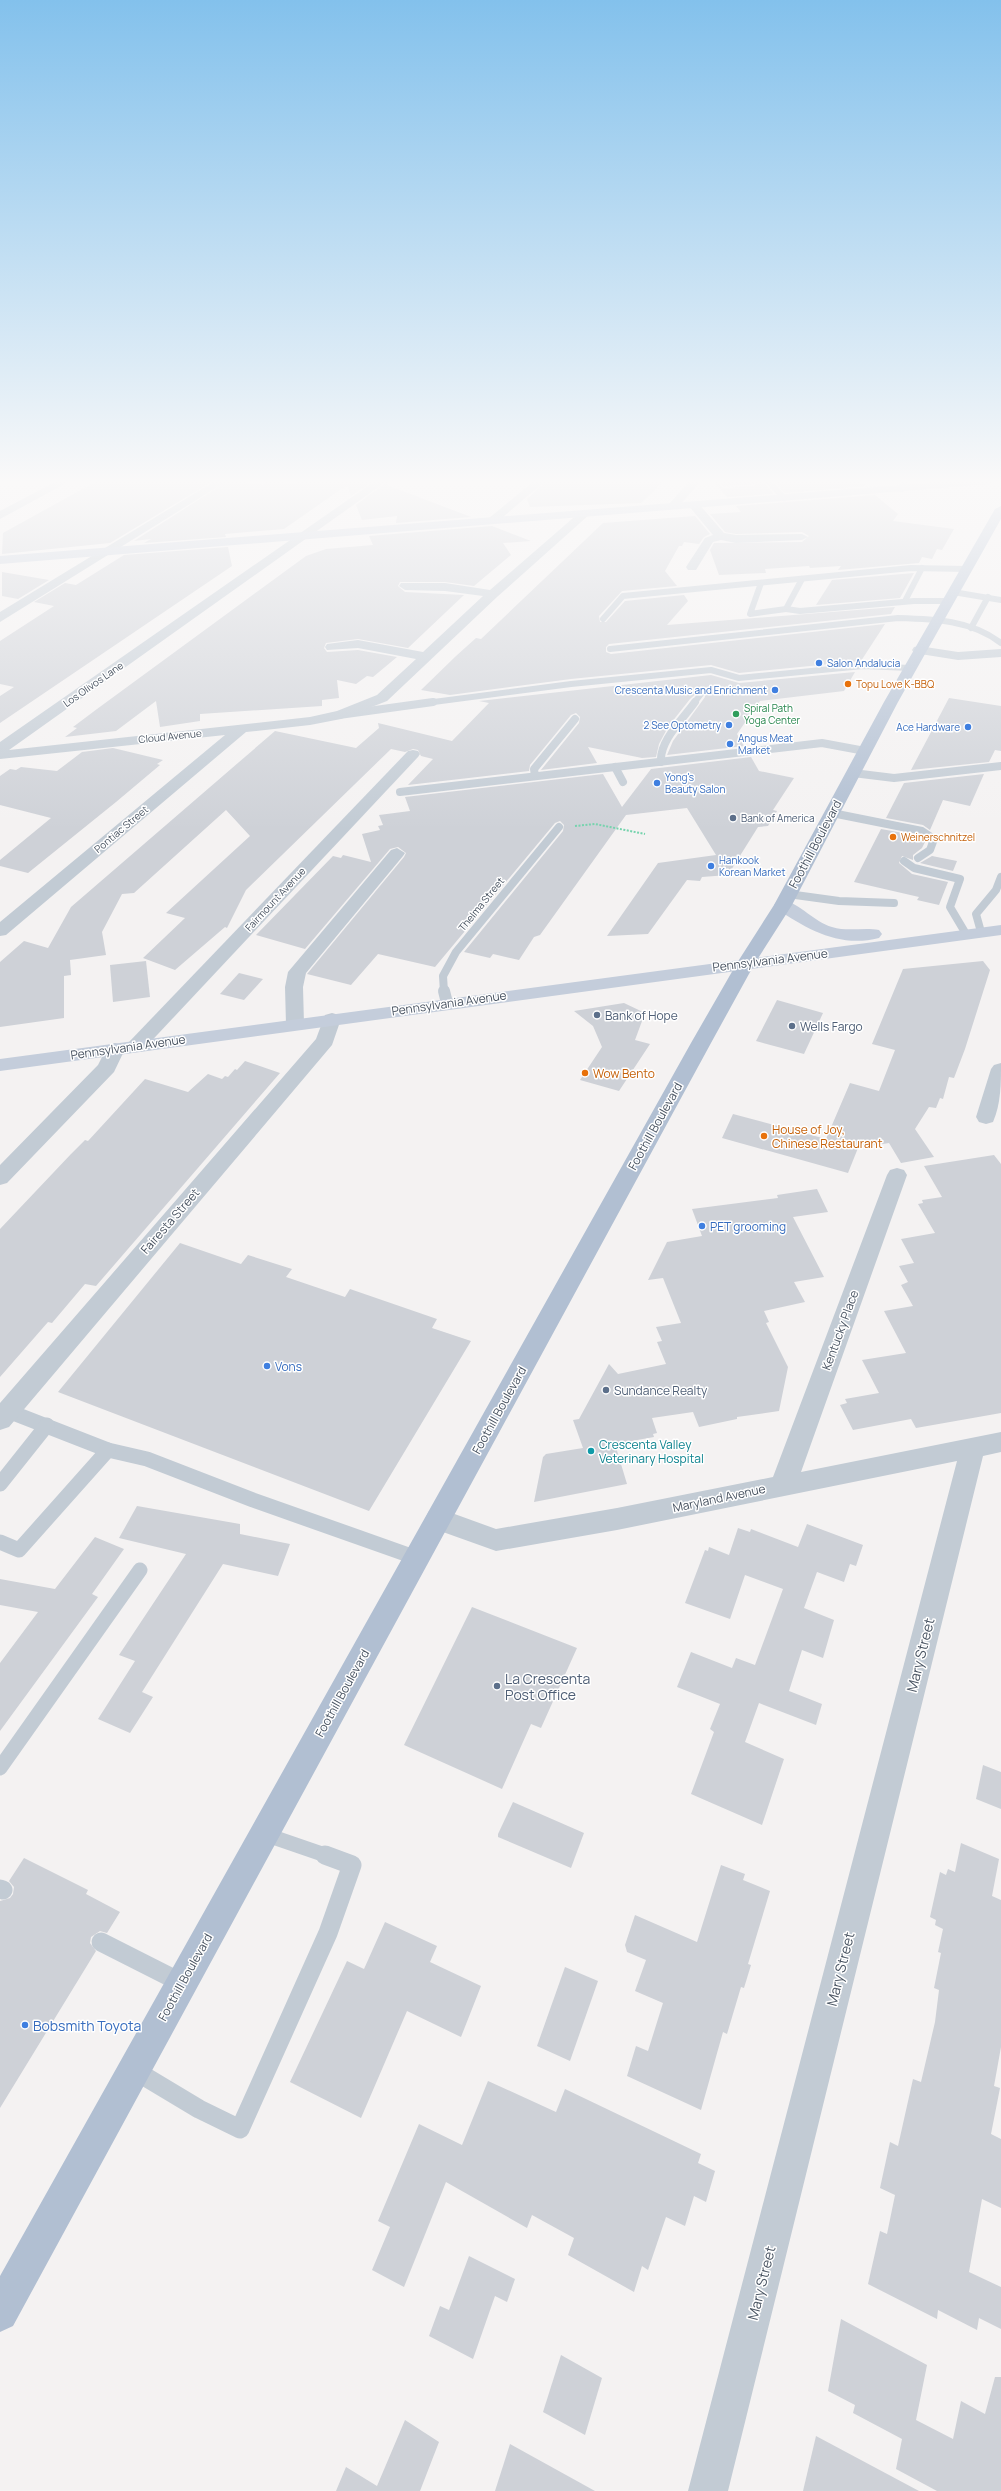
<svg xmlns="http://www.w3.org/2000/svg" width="1001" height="2491" viewBox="0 0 1001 2491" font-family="Manrope,sans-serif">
	<rect width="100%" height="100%" fill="#f4f2f2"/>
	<g fill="#ced1d7">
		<polygon points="97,481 213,481 110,543 2,554 3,533"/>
		<polygon points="228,481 263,485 270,481 296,484 301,481 373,481 351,496 347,485 284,529 225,534 226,537 144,543 151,539 134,541"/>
		<polygon points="388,481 389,481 387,485 471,517 396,523 397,516 362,520 356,505"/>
		<polygon points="546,481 664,481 641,503 530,507 527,499"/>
		<polygon points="713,481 720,481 720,485 724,488 754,486 759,481 763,481 773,494 727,497"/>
		<polygon points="774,481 859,481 866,486 785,493"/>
		<polygon points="875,495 898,514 893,521 954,529 942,550 937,549 932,559 922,557 919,563 838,570 841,566 810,568 809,566 765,569 766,573 719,575 710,550 714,543 802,542 809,536 802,532 736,534 725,532 710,514 741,512 736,506"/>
		<polygon points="695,516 710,534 704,537 699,544 684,542 682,546 679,546 665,571 677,586 622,591 599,616 600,622 606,622 625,601 684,595 688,601 667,625 895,607 891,614 609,644 606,647 606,652 611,654 885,624 861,661 739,673 711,665 571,679 450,695 421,690 456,656 476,638 481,639 603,523"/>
		<polygon points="492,526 531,541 503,543 511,555 474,586 445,582 400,582 398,586 405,592 464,595 408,648 358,639 326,643 324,648 327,652 358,650 397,657 373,677 367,676 356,684 337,680 339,698 322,700 322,706 200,714 200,721 160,727 156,701 116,731 65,737 77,728 73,727 97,709 306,556 326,549 373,545 369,536"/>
		<polygon points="228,547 232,566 0,723 0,696 14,687 0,684 0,641 54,606 34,602 65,583 76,585 124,555"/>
		<polygon points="2,572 49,580 18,599 2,596"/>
		<polygon points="914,573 900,598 816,605 832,580"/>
		<polygon points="855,672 844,691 760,701 737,734 744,746 667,755 673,741 705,697 705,692 701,689 690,699 668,727 659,744 656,757 642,758 588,747 597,763 541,770 579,723 580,717 576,713 571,715 530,765 529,771 408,785 433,759 421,756 418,750 413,749 405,752 391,749 246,890 227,928 225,927 175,970 143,958 185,918 166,913 250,836 226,810 134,893 122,894 102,932 106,955 70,960 71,975 64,976 64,1018 0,1027 0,962 24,941 48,948 71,907 275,731 356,748 379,728 378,723 452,741 489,703 479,701 711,675 739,683"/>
		<polygon points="949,698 1001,706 1001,751 995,750 989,762 911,770"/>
		<polygon points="113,748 163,760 157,764 160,765 116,802 28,873 0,866 0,860 51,818 0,805 0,776 10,769 16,770 21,767 57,771 82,752"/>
		<polygon points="751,757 759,771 794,778 773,810 777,811 768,826 758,827 728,875 702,877 700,881 687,880 648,934 607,936 658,863 716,855 687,808 626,815 540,935 534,937 519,960 493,954 490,958 464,952 563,831 564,825 560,821 555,823 435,967 378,954 351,985 307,974 404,857 406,853 398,847 390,849 305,949 256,935 333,856 341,858 343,855 371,862 362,834 380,830 378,826 383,825 379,815 410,811 405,797 603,774 622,807 651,769"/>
		<polygon points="984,774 970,806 943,800 930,830 923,825 886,818 904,783"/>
		<polygon points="881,829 920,836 926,840 922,848 913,855 913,860 902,856 899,863 912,874 948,882 939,905 917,900 919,897 854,882"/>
		<polygon points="932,856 957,861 953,871 920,863"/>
		<polygon points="146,961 150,997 113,1002 110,965"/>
		<polygon points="983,961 990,970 965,1049 954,1078 949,1077 943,1099 940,1098 936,1108 929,1107 915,1129 934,1157 901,1163 889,1143 858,1148 848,1173 722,1138 733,1114 826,1139 850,1083 879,1091 895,1050 872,1044 903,969"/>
		<polygon points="239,973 263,979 244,1000 220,994"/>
		<polygon points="777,1000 823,1013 804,1054 756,1041"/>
		<polygon points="624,1003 645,1013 635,1040 650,1044 619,1091 580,1080 602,1047 593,1026 574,1011"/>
		<polygon points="245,1061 280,1073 96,1286 85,1284 52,1323 48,1322 0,1377 0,1229 71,1154 85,1140 88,1141 145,1079 188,1092 208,1074 222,1079 225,1076 228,1077 235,1069 237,1070"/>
		<polygon points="994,1155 1001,1164 1001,1413 916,1428 911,1419 853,1430 840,1405 847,1403 845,1399 879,1393 862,1360 906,1353 884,1311 913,1306 901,1285 908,1282 899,1266 914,1263 901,1239 935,1233 918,1204 923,1203 922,1200 942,1197 924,1166"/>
		<polygon points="817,1189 828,1212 793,1217 824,1277 794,1282 805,1302 764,1311 769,1322 766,1323 788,1367 779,1411 737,1417 737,1419 699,1427 693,1412 652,1418 657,1433 653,1434 654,1437 615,1444 627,1484 534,1502 543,1457 546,1454 583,1448 573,1420 579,1419 609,1364 618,1374 666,1364 657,1342 662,1341 656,1327 681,1323 663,1278 648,1280 667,1242 702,1236 692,1209 778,1198 777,1195"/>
		<polygon points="180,1243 241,1264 248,1255 292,1269 286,1277 345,1297 350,1289 437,1319 432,1328 471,1341 369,1511 58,1392"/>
		<polygon points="137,1506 240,1524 240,1534 290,1544 278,1576 223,1564 142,1692 153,1697 130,1733 98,1719 135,1661 119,1655 186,1554 119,1538"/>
		<polygon points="807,1524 863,1545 856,1566 850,1564 844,1582 817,1572 804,1608 834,1620 823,1658 802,1650 789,1691 822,1704 816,1725 759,1703 745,1742 784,1759 762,1825 691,1794 714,1732 710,1729 720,1704 677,1687 691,1652 732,1668 736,1658 755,1665 783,1589 745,1575 730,1619 685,1603 705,1550 708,1551 709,1547 729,1555 738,1528 750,1532 751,1529 798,1547"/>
		<polygon points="95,1537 124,1549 92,1594 98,1597 0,1731 0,1663 38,1612 0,1605 0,1579 55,1589"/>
		<polygon points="472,1607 577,1648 541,1728 531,1724 502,1789 404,1745"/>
		<polygon points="983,1765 1001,1772 1001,1809 976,1799"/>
		<polygon points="513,1802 584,1833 571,1868 498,1837 498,1834"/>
		<polygon points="961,1843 999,1859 992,1896 1001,1900 1001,2047 994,2086 1000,2088 991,2134 1001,2139 1001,2208 982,2199 969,2272 1001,2287 1001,2329 979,2318 977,2330 938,2310 937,2319 868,2284 880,2231 887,2234 895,2195 880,2188 890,2142 898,2146 913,2079 921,2082 935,2022 939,1990 934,1988 941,1953 938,1952 943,1929 935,1925 936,1920 930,1917 940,1872 946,1875 948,1869 955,1872"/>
		<polygon points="24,1858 88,1890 86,1894 120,1912 107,1933 100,1931 91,1937 90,1943 96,1951 0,2108 0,1901 10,1898 13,1894 14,1887 9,1881"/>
		<polygon points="721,1865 745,1874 743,1880 770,1891 748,1964 751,1965 744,1988 741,1987 727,2034 723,2032 701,2110 627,2076 636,2046 648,2051 663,2003 635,1991 646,1960 627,1952 625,1945 635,1915 697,1942"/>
		<polygon points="385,1922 437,1946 430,1962 481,1986 461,2037 407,2011 361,2118 290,2082 347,1961 364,1969"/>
		<polygon points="565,1967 598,1981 570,2061 537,2046"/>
		<polygon points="488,2081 556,2112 565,2089 701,2154 698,2163 715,2171 706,2202 694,2196 685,2226 666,2217 648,2270 642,2266 634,2292 568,2255 574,2238 532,2215 527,2228 446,2182 404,2287 372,2270 390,2227 378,2221 419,2124 462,2145"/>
		<polygon points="469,2256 515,2279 507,2302 495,2296 473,2359 429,2336 440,2306 449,2310"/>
		<polygon points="841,2319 927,2365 916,2420 953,2439 961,2401 985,2414 995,2377 1001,2377 1001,2491 937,2491 896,2469 902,2439 853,2413 855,2405 828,2391"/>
		<polygon points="561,2355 602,2378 585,2435 543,2412"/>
		<polygon points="405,2420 439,2442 420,2491 336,2491 346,2467 377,2486"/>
		<polygon points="816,2436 919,2491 803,2491"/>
		<polygon points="510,2444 595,2491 495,2491"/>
	</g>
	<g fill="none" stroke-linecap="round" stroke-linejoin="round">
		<polyline stroke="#75d3ad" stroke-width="2" stroke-dasharray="2 1.5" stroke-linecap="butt" points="575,826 595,824 645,834"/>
		<g stroke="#c2cbd4" stroke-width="6">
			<polyline points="768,481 784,498"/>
			<polyline points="724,483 754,481"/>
			<polyline points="902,489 904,481"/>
			<polyline points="761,583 750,614 786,609 802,579"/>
			<polyline points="953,592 1001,600"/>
			<polyline points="905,601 922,568"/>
			<polyline points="786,609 800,611 914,601 947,601"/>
			<polyline points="603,619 623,596 911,568 967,569"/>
			<polyline points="971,628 988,597"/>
			<path d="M 610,649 L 898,618 C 934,619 971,620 1001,643"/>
			<polyline points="426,703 571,684 711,670 739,678 863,666 910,668"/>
			<polyline points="694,703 701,694"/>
		</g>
		<g stroke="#c2cbd4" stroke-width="8">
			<polyline points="339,715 433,702"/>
			<path d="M 661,762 C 659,741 683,719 695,702"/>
			<polyline points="615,767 623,782"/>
			<polyline points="853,773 894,778 1001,766"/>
			<polyline points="535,776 534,769 575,719"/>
			<polyline points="400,792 822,743 865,751"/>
			<polyline points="832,813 922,831 934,839 930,850 918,858"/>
			<polyline points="904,861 914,868 960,879 950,907 966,934"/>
			<polyline points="788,894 839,901 894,903"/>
			<polyline points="981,932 976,914 996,890 1001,877"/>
			<polyline points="444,992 443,976 456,952 559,827"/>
		</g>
		<polyline stroke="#c2cbd4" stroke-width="12" points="444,991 447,1003"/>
		<g stroke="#c2cbd4" stroke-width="15">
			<polyline points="8,1411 108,1450 147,1459 253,1500 417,1558"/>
			<polyline points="0,1484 47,1425"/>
			<polyline points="0,1542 19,1550 108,1450"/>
			<polyline points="0,1768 140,1570"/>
			<polyline points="264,1834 328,1856"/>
		</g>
		<g stroke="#c2cbd4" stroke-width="19">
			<polyline points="0,1889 3,1890"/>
			<polyline points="101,1942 182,1983"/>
			<polyline points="134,2070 199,2109 240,2129 328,1933 352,1865 325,1855"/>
		</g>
		<g fill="#c2cbd4" fill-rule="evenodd">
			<polygon points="57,481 70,481 0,519 0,511"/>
			<polygon points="215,481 227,481 0,622 0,612"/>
			<polygon points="375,481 387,481 9,750 310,717 337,711 377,695 416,659 358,648 327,650 325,647 327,644 358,640 423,652 483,596 445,591 405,590 399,586 401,583 445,583 490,590 580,512 584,511 590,514 497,597 387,701 341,719 310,725 246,732 6,935 0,936 0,922 225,735 0,759 0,742"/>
			<polygon points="534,481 545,481 496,523 488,523 488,519"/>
			<polygon points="690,481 701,481 677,508 669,508 669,504"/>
			<polygon points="694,502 698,503 724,533 736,535 802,534 808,537 802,540 736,543 721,540 713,542 696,570 688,570 686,567 705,538 713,535 688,505"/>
			<polygon points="919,646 958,652 1001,649 1001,657 958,660 914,653 912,650 914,647"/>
			<polygon points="413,750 418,751 420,754 418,757 143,1050 136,1052 129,1050 126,1046 129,1042 408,751"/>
			<polygon points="397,848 405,853 403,856 306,973 303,987 304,1024 302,1028 288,1028 286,1024 285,987 288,972 391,850"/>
			<polygon points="332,1013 339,1015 341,1019 332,1045 9,1427 0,1430 0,1403 316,1039 325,1015"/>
			<polygon points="115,1043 122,1045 125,1049 114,1072 7,1183 0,1185 0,1165 98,1065 108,1045"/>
			<path d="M 1001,1063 C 1001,1083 1001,1104 993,1122 L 986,1124 L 979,1122 L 976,1117 L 991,1069 L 994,1065 Z"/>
			<polygon points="897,1168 904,1170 907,1175 801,1472 1001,1432 1001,1452 983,1456 728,2491 688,2491 957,1461 617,1530 496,1551 429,1527 425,1519 429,1511 438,1508 496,1529 617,1508 773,1477 887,1175 890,1170"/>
		</g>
		<g fill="#c4cddb" fill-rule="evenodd">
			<polygon points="952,481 995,481 990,484 0,564 0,556"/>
			<path d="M 783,900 C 801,904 814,922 832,927 C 848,932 864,927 879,930 L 882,934 L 879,938 C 840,948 808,930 777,909 L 774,905 L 777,901 Z"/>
			<polygon points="1001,925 1001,935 0,1071 0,1059"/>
		</g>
		<polygon fill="#b1bfd2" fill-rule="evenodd" points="1001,506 1001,519 898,702 792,905 755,963 711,1043 13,2326 0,2332 0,2276 691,1043 737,963 774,905 884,702 995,509"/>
	</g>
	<linearGradient id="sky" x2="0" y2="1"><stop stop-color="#83c1ec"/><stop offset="0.58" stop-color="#faf9f9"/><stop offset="1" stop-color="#faf9f9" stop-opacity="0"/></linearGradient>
	<rect width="1001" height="830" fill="url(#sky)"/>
	<g fill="#3f7fe0" stroke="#fff" stroke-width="1.5">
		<circle cx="819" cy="663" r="4"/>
		<circle cx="775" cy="690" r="4"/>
		<circle cx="729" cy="725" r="4"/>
		<circle cx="968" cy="727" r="4"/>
		<circle cx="730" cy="744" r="4"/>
		<circle cx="657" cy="783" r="4"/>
		<circle cx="711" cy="866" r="4"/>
		<circle cx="702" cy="1226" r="4"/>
		<circle cx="267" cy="1366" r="4"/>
		<circle cx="25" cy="2025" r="4"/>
	</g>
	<g fill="#e8710a" stroke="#fff" stroke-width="1.5">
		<circle cx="848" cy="684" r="4"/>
		<circle cx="893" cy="837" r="4"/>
		<circle cx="585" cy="1073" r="4"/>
		<circle cx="764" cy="1136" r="4"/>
	</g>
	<circle fill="#2e9e5b" stroke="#fff" stroke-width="1.5" cx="736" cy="714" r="4"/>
	<g fill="#5c6f8a" stroke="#fff" stroke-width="1.5">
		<circle cx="733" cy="818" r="4"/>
		<circle cx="597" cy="1015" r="4"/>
		<circle cx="792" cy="1026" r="4"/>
		<circle cx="606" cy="1390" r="4"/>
		<circle cx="497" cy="1686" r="4"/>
	</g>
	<circle fill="#0f9aa8" stroke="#fff" stroke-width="1.5" cx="591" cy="1451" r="4"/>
	<g text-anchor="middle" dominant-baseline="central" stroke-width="3" stroke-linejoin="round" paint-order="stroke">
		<g font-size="10" fill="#366cbe" stroke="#fff" text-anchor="start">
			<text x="827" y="663">Salon Andalucia</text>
			<text x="767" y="690" text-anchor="end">Crescenta Music and Enrichment</text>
			<text x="721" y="725" text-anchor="end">2 See Optometry</text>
			<text x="960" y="727" text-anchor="end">Ace Hardware</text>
			<text x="738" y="738">Angus Meat<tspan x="738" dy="12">Market</tspan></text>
			<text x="665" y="777">Yong's<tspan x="665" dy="12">Beauty Salon</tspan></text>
			<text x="719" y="860">Hankook<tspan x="719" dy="12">Korean Market</tspan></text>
		</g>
		<g font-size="10" fill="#485361" stroke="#fff">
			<text transform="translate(93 684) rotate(-35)">Los Olivos Lane</text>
			<text transform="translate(170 736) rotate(-6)">Cloud Avenue</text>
			<text transform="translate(121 829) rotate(-40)">Pontiac Street</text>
			<text transform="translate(275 899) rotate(-47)">Fairmount Avenue</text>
			<text transform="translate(481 904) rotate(-51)">Thelma Street</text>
		</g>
		<g font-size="10" fill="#c56008" stroke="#fff" text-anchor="start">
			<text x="856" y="684">Topu Love K-BBQ</text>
			<text x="901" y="837">Weinerschnitzel</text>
		</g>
		<g font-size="10" fill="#27864d" stroke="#fff" text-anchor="start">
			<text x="744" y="708">Spiral Path<tspan x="744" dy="12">Yoga Center</tspan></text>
		</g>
		<g font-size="10" fill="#4e5e75" stroke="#fff" text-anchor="start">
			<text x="741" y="818">Bank of America</text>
		</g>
		<g font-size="12" fill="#485361" stroke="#fff">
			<text transform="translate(815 844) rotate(-62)">Foothill Boulevard</text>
			<text transform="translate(770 960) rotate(-7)">Pennsylvania Avenue</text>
			<text transform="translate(449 1003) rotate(-8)">Pennsylvania Avenue</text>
			<text transform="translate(128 1047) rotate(-8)">Pennsylvania Avenue</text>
			<text transform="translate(655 1126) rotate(-61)">Foothill Boulevard</text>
			<text transform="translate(170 1221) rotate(-49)">Fairesta Street</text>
			<text transform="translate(840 1330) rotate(-70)">Kentucky Place</text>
			<text transform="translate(499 1410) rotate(-61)">Foothill Boulevard</text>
			<text transform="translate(719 1498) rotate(-12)">Maryland Avenue</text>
			<text transform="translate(342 1693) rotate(-61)">Foothill Boulevard</text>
			<text transform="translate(185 1977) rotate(-61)">Foothill Boulevard</text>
		</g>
		<g font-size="12" fill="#4e5e75" stroke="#fff" text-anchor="start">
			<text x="605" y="1015">Bank of Hope</text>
			<text x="800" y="1026">Wells Fargo</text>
			<text x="614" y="1390">Sundance Realty</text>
		</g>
		<g font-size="12" fill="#c56008" stroke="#fff" text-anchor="start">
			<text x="593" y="1073">Wow Bento</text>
			<text x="772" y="1129">House of Joy,<tspan x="772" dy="14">Chinese Restaurant</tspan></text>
		</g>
		<g font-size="12" fill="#366cbe" stroke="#fff" text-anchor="start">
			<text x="710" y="1226">PET grooming</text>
			<text x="275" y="1366">Vons</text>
		</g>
		<g font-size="12" fill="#0d838f" stroke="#fff" text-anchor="start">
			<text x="599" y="1444">Crescenta Valley<tspan x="599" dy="14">Veterinary Hospital</tspan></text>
		</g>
		<g font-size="14" fill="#485361" stroke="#fff">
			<text transform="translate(920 1655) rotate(-76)">Mary Street</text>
			<text transform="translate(840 1969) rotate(-76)">Mary Street</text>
			<text transform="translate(761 2283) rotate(-76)">Mary Street</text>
		</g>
		<g font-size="14" fill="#4e5e75" stroke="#fff" text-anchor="start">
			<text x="505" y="1678">La Crescenta<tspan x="505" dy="16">Post Office</tspan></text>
		</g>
		<g font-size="14" fill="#366cbe" stroke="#fff" text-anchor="start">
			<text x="33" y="2025">Bobsmith Toyota</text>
		</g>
	</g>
</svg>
